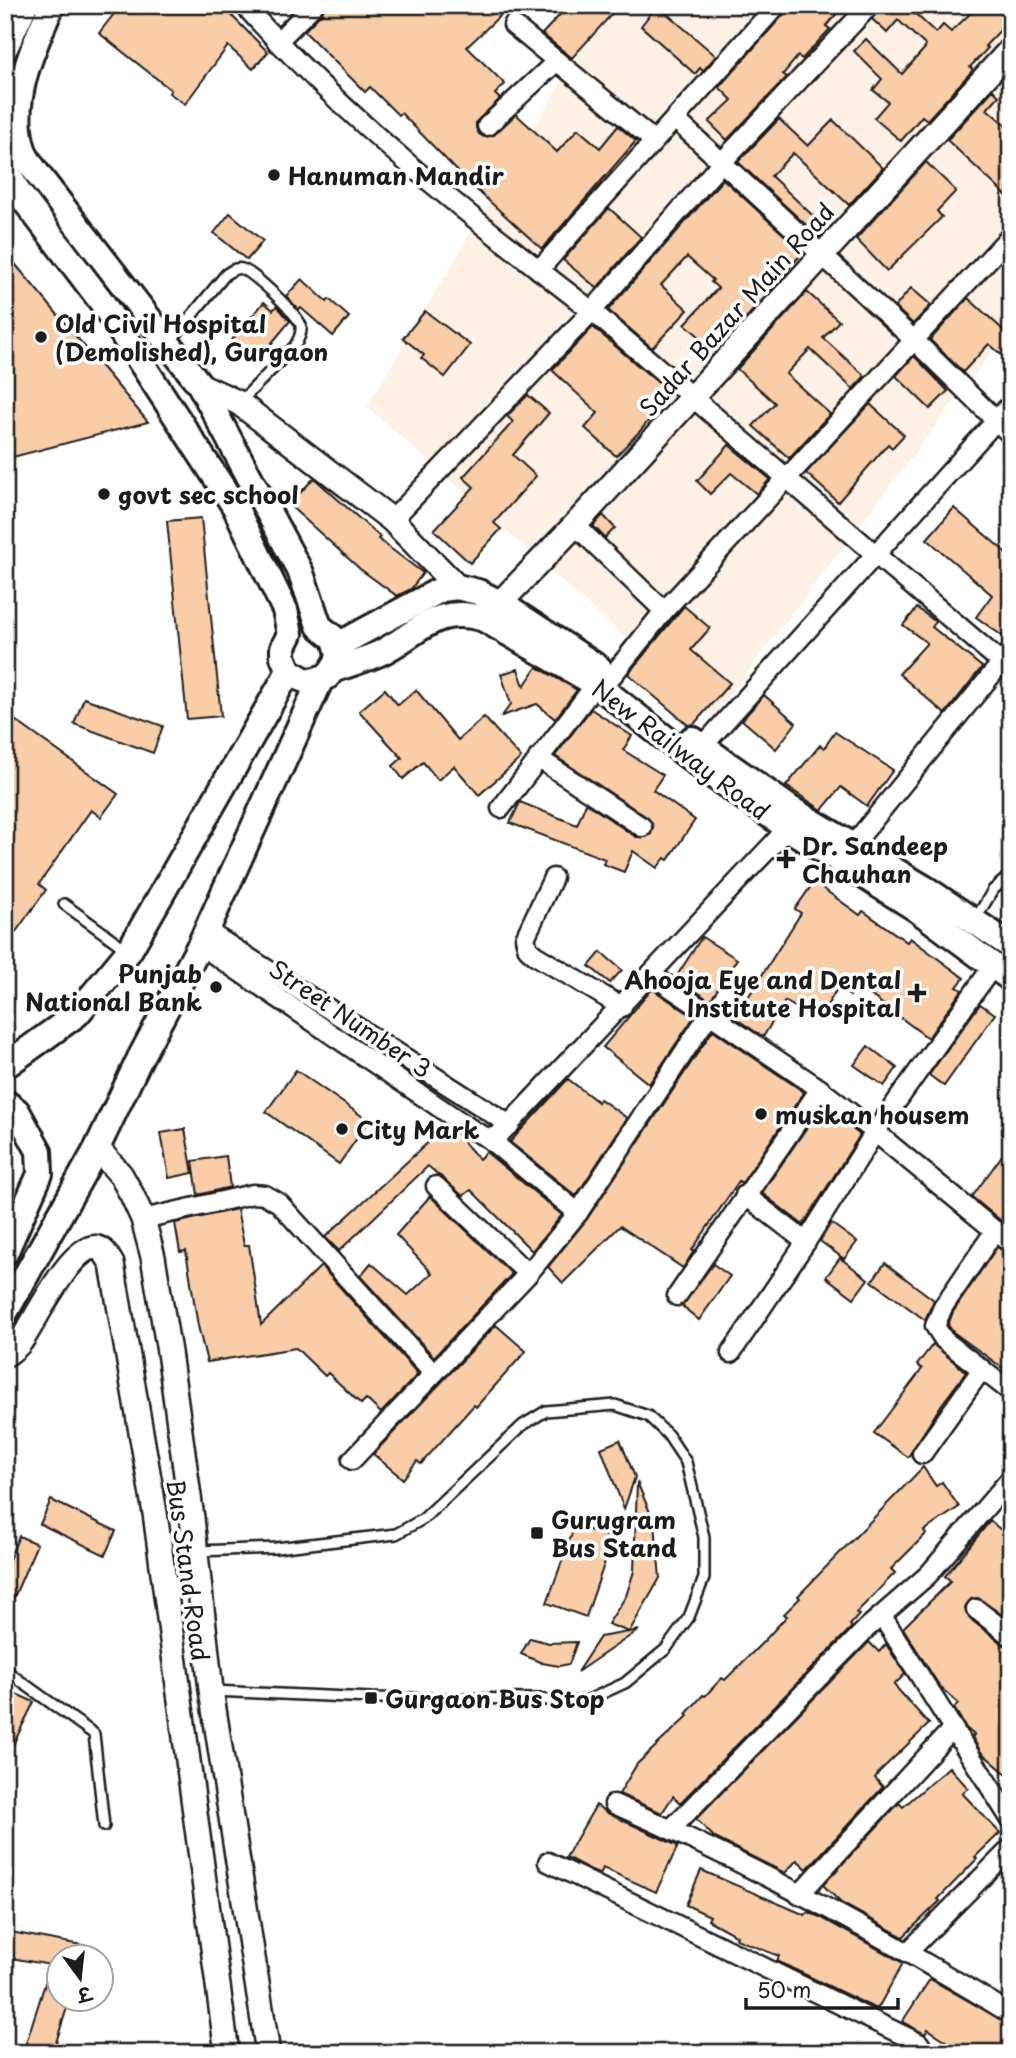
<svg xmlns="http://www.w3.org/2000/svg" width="1016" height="2058" viewBox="0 0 1016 2058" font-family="'Playpen Sans','Playpen Sans Deva',sans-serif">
	<rect width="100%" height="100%" fill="#fff"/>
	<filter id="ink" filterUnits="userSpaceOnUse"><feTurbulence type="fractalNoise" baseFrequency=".0143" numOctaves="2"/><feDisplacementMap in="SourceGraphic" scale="14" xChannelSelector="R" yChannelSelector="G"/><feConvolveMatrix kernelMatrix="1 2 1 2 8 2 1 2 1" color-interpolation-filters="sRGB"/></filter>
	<g filter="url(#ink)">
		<polygon fill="#fdf0e5" points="608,5 1011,5 1011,327 713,717 367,406"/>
		<g fill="#f8cda7" stroke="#1c1c1c" stroke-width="2">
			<polygon points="121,5 221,5 268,52 253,69 228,46 185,104 169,93 171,90 99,33"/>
			<polygon points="325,5 511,5 467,47 505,84 495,94 500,99 476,122 476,128 479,134 484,137 494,135 516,114 557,152 578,129 600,148 618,126 636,141 542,249 467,181 401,113 398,115 370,87 365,92 304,31 322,13"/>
			<polygon points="569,5 620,5 572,58 542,34"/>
			<polygon points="657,5 716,56 703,71 700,68 695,74 641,26"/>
			<polygon points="788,5 844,5 826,26 830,29 802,59 798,56 783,74 787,77 727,140 709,122 732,100 719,87 785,13"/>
			<polygon points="881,5 912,5 909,8 936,33 943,25 951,32 979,5 1011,5 1011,19 985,46 988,48 970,67 973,70 927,120 922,116 901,141 874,118 888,102 873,90 882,79 854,51 866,39 902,74 925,48 925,45 898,20 887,33 872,19"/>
			<polygon points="993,90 999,96 987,109 1011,130 1011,200 947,140"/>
			<polygon points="779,119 808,146 833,120 883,168 849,205 793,153 771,176 827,229 819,237 738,162"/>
			<polygon points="926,162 956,191 937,211 942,217 887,271 856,239"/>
			<polygon points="723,179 803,252 785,273 786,274 716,351 685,324 718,288 711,282 713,280 687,257 661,285 688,310 652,348 608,310"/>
			<polygon points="609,208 641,237 597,288 563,260"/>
			<polygon points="230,213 263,241 247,260 214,233"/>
			<polygon points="5,252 148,422 5,459"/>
			<polygon points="302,279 327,302 329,299 349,317 333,336 301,308 299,310 286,296"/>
			<polygon points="911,288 931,305 913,324 895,307"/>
			<polygon points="807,292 839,321 823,338 865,376 853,389 810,349 786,374 830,414 789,458 753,426 775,403 737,369"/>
			<polygon points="968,298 1011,337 1011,363 989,344 963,372 930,340"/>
			<polygon points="264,302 273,310 277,306 290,321 257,361 232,340"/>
			<polygon points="425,311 470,345 445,377 421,358 424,355 403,338"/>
			<polygon points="593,327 670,393 641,430 616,456 585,428 598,413 552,370"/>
			<polygon points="914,356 948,391 930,409 896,376"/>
			<polygon points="528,395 549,413 513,455 536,476 494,523 501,529 470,563 434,530 474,487 463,477 513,422 507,416"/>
			<polygon points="870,404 904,435 892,448 888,444 838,502 806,473"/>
			<polygon points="729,445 770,479 757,494 731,473 710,494 697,481"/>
			<polygon points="314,478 380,537 378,539 423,573 411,589 397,596 360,569 289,505"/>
			<polygon points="954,508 1011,557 1011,640 1008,640 976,617 992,595 927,539"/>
			<polygon points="603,515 615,528 605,538 593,526"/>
			<polygon points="201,518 221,716 187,719 167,521"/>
			<polygon points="684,606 710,628 691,650 730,683 694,724 688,725 628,674"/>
			<polygon points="917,608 936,622 932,627 982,667 945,714 899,674 927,643 903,625"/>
			<polygon points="537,667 577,690 555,719 537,704 502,716 511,704 501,674 518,669 524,686"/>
			<polygon points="385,689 398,705 416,690 458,740 484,717 521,758 479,795 454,766 438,780 423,762 403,779 393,766 402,758 359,711"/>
			<polygon points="764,695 796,723 776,749 742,720"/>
			<polygon points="84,698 163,726 153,753 74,724"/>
			<polygon points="591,709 632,736 623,750 663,775 653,790 695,820 668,860 665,858 657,868 633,851 624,872 603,864 605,859 510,823 520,802 577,825 586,803 636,837 646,837 651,834 653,827 648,818 555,756"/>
			<polygon points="5,713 118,794 101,817 91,810 39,884 46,890 5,947"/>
			<polygon points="835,732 893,770 867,806 841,787 822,810 786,786 820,745 824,748"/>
			<polygon points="814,882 860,915 863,911 907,942 910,938 964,978 957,987 962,990 928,1038 858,986 850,996 838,987 818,1021 785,1001 763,1037 735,1018 801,913 795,909"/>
			<polygon points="702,937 737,959 710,1001 676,977"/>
			<polygon points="601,952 622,970 610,983 589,966"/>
			<polygon points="652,989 694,1017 649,1084 603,1047"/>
			<polygon points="980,1004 995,1014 944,1086 929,1075"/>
			<polygon points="713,1030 804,1092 742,1183 739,1181 692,1250 694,1251 683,1268 620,1226 563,1283 548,1267 587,1219"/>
			<polygon points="868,1046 897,1068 884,1086 854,1065"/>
			<polygon points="296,1070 369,1121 339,1164 266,1112"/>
			<polygon points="568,1079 598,1102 600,1099 627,1118 576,1196 510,1142"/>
			<polygon points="822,1105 860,1135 803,1225 762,1193"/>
			<polygon points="446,1126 455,1132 479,1159 486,1152 562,1215 532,1251 471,1190 463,1196 428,1166 339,1251 325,1237"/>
			<polygon points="185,1129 193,1173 169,1178 161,1133"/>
			<polygon points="1011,1143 1011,1229 972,1197"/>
			<polygon points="226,1156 230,1187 198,1195 193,1161"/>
			<polygon points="430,1196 512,1274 434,1357 360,1276 371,1263 408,1295 432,1273 396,1235"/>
			<polygon points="237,1209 244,1245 249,1245 261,1325 321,1266 418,1374 381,1413 366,1399 361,1404 328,1373 325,1376 296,1348 207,1362 198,1326 186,1251 180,1252 175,1223"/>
			<polygon points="831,1223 857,1242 844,1259 820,1241"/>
			<polygon points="997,1247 1011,1255 1011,1374 953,1332 948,1325 953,1312"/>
			<polygon points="840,1258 868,1279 854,1298 826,1277"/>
			<polygon points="885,1263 934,1300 925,1320 872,1281"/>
			<polygon points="713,1264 730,1276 699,1320 682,1306"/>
			<polygon points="496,1325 526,1351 476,1407 474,1405 421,1464 417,1461 403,1479 373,1454"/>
			<polygon points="933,1344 966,1372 942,1404 908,1457 874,1433 922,1369 917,1365"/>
			<polygon points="620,1440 635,1477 624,1509 601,1448"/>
			<polygon points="923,1467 936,1486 942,1482 959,1507 924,1531 926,1534 891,1569 895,1573 856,1613 859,1615 850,1625 852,1627 680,1803 673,1796 662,1813 619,1794 637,1764 688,1716 686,1714 703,1695 705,1696 722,1678 725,1680 764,1641 787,1616 784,1614 800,1598 798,1596"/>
			<polygon points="637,1482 655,1524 660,1578 629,1632 639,1630 577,1672 600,1637 629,1632 608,1624 626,1596 634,1571 635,1546 638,1547 635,1541"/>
			<polygon points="51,1500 116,1531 105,1555 40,1524"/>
			<polygon points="990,1521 1011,1538 1011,1621 978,1598 971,1599 965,1608 969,1618 1004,1645 1011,1647 1011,1778 981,1752 972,1737 974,1735 966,1728 954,1708 958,1703 940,1687 903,1628 951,1581 945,1576"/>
			<polygon points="575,1525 613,1538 586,1617 547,1603"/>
			<polygon points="19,1536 37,1544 5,1618 5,1568"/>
			<polygon points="530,1638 549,1643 577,1642 569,1664 559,1666 542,1663 521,1654"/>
			<polygon points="869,1642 879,1652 886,1644 905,1674 894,1685 929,1724 879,1772 875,1778 883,1787 807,1869 797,1860 785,1873 715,1838 696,1819"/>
			<polygon points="12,1692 34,1702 5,1761 5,1707"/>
			<polygon points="949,1767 968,1788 962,1793 1000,1833 975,1857 977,1859 938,1899 940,1901 903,1937 841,1903 823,1885 899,1803 903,1807"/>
			<polygon points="596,1805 609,1814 678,1846 656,1892 603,1868 600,1875 566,1857"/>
			<polygon points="701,1870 805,1915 808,1912 820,1917 903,1963 878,2008 874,2008 777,1961 779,1956 736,1939 737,1936 708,1920 710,1916 686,1905"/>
			<polygon points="5,1931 98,1948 97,1956 60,1956 60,1998 70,1998 53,2052 26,2043 51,1965 5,1957"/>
			<polygon points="930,1979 1011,2025 1011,2053 950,2053 954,2046 928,2029 925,2034 902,2022"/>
		</g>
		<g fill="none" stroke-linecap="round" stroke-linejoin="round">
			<g stroke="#1c1c1c" stroke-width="14">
				<g id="service">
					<path d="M 169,343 L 226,274 C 231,271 236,267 242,269 C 252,271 300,316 301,326 C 302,334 298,341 294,347 L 240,402"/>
					<polyline points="64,904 127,950"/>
					<polyline points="975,920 993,890 1011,874"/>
					<polyline points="197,1551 276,1548 396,1534 423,1519 523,1425 546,1411 615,1405 648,1416 668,1435 686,1462 704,1537 704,1578 689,1617 666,1649 625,1683 588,1700 565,1703 540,1699 371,1698 212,1691"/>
					<polyline points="5,1670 94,1734 104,1826"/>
				</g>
			</g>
			<g stroke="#1c1c1c" stroke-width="23">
				<g id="minor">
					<path d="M 244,5 C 347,120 470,217 592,311 L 1002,663"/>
					<polyline points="513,25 653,140"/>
					<polyline points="277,42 314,5"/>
					<polyline points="675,119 915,341 1011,435"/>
					<polyline points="487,126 557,61"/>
					<path d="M 539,270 C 617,181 698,94 777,5"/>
					<polyline points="392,520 592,311 722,162 870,5"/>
					<polyline points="575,525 664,611"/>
					<polyline points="612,676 664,611 1011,235"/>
					<polyline points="702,747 1011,404"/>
					<polyline points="538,758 642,827"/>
					<polyline points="501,808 596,684"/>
					<polyline points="853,845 1011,651"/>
					<polyline points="553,878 525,938 528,949 535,955 622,1007"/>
					<polyline points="207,931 510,1125"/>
					<polyline points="200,945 474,1131 488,1138 498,1136 788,828"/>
					<polyline points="652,975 820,1089 875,1132 1011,1244"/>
					<polyline points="488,1138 578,1213"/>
					<polyline points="436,1186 528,1274"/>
					<polyline points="745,1195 806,1242"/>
					<polyline points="143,1219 253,1194 265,1195 279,1203 433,1373"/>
					<polyline points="994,1232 943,1307 935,1326 944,1340 1011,1392"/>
					<polyline points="677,1296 820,1089"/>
					<polyline points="731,1353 806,1242 875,1132 993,966"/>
					<polyline points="922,1454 982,1369"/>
					<polyline points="352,1460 528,1274 578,1213 710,1013"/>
					<polyline points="976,1609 1011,1636"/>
					<polyline points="882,1616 1011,1820"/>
					<path d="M 614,1804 C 751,1864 884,1936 1011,2014"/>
					<polyline points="671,1829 867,1628 928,1575 1011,1478"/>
					<polyline points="548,1862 919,2043 925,2053"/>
					<polyline points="799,1895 952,1729"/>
					<polyline points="908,1952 1011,1848"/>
				</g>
			</g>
			<g stroke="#1c1c1c" stroke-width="28">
				<g id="tertiary">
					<polyline points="200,385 239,403 392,520 457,587"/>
					<polyline points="500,603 575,525 1011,49"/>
					<polyline points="97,1148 121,1175 132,1195 143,1219 153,1257 169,1352 192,1518 211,1690 268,2053"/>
					<path d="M 5,1355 C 11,1351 17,1347 21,1341 C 34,1324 72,1241 98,1248 C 105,1250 108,1258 112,1264 L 155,1513 L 227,2053"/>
				</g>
			</g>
			<g stroke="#1c1c1c" stroke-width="30">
				<g id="secondary">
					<polyline points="5,48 25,5"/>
					<path d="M 5,167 L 18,192 L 101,301 L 235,507 L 285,610 L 290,634 L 283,648 L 283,657 L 289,671 L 304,680 L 312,681 L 328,676 L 337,662 L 339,654 L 335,639 L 319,626 L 301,573 L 200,385 L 39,176 C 34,169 27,160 24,152 C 7,104 32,49 52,5"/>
					<polyline points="338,645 442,589 457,587 478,592 500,603 599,668"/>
					<path d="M 333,670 C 348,664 365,660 380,653 C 419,634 435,604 484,619 L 596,684 L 712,775 L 788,828 L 915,908 L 1011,979"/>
					<polyline points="692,739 791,809 926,889 1011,946"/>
					<polyline points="5,1066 77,1014 129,951 289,671"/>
					<polyline points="5,1102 17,1111 39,1151 40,1174 5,1253"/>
					<polyline points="5,1313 97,1148 140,1058 200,945 321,679"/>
				</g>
			</g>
			<use href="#service" stroke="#fff" stroke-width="9"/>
			<use href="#minor" stroke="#fff" stroke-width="18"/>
			<use href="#tertiary" stroke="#fff" stroke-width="23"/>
			<use href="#secondary" stroke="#fff" stroke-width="24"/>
		</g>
	</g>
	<g fill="#1c1c1c" stroke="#fff" stroke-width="2.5">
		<circle cx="274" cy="175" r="7"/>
		<circle cx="41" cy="337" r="7"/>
		<circle cx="104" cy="494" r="7"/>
		<path d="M782.5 848.5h7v7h7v7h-7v7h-7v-7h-7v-7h7z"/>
		<circle cx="216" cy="987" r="7"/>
		<path d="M913.5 982.5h7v7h7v7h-7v7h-7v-7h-7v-7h7z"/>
		<circle cx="761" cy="1114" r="7"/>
		<circle cx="342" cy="1129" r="7"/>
		<rect x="530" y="1526" width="14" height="14" rx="3.5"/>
		<rect x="364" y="1691" width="14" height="14" rx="3.5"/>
	</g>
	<g text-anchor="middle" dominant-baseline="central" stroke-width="7" stroke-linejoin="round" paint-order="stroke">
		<g font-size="24" font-weight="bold" fill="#1c1c1c" stroke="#fff" text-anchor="start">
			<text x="288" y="175">Hanuman Mandir</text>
			<text x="55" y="323">Old Civil Hospital<tspan x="55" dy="28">(Demolished), Gurgaon</tspan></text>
			<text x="118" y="494">govt sec school</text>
			<text x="802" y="845">Dr. Sandeep<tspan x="802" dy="28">Chauhan</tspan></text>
			<text x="202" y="973" text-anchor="end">Punjab<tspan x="202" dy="28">National Bank</tspan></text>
			<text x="901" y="979" text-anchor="end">Ahooja Eye and Dental<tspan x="901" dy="28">Institute Hospital</tspan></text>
			<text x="775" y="1114">muskan housem</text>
			<text x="356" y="1129">City Mark</text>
			<text x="551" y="1519">Gurugram<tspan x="551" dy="28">Bus Stand</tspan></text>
			<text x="385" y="1698">Gurgaon Bus Stop</text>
		</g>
		<g font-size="24" fill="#1c1c1c" stroke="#fff">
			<text transform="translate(736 309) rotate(-48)">Sadar Bazar Main Road</text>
			<text transform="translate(681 749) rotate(37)">New Railway Road</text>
			<text transform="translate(351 1018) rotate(34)">Street Number 3</text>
			<text transform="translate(189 1570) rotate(82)">Bus Stand Road</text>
		</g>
	</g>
	<rect width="1016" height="2058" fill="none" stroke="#fff" stroke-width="28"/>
	<rect x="14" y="14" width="988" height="2030" fill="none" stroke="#1c1c1c" stroke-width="2.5" filter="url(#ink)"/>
	<g transform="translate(80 1978) rotate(165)"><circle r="33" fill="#ffffff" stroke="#a4a4a4" stroke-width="2"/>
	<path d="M0-5L12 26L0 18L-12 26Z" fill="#1c1c1c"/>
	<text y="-10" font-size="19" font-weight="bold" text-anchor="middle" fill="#1c1c1c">उ</text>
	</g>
	<path d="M746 1998v10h152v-10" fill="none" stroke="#1c1c1c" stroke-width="3.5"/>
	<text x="757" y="1998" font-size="21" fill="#1c1c1c" stroke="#ffffff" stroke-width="5" paint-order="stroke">50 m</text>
</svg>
